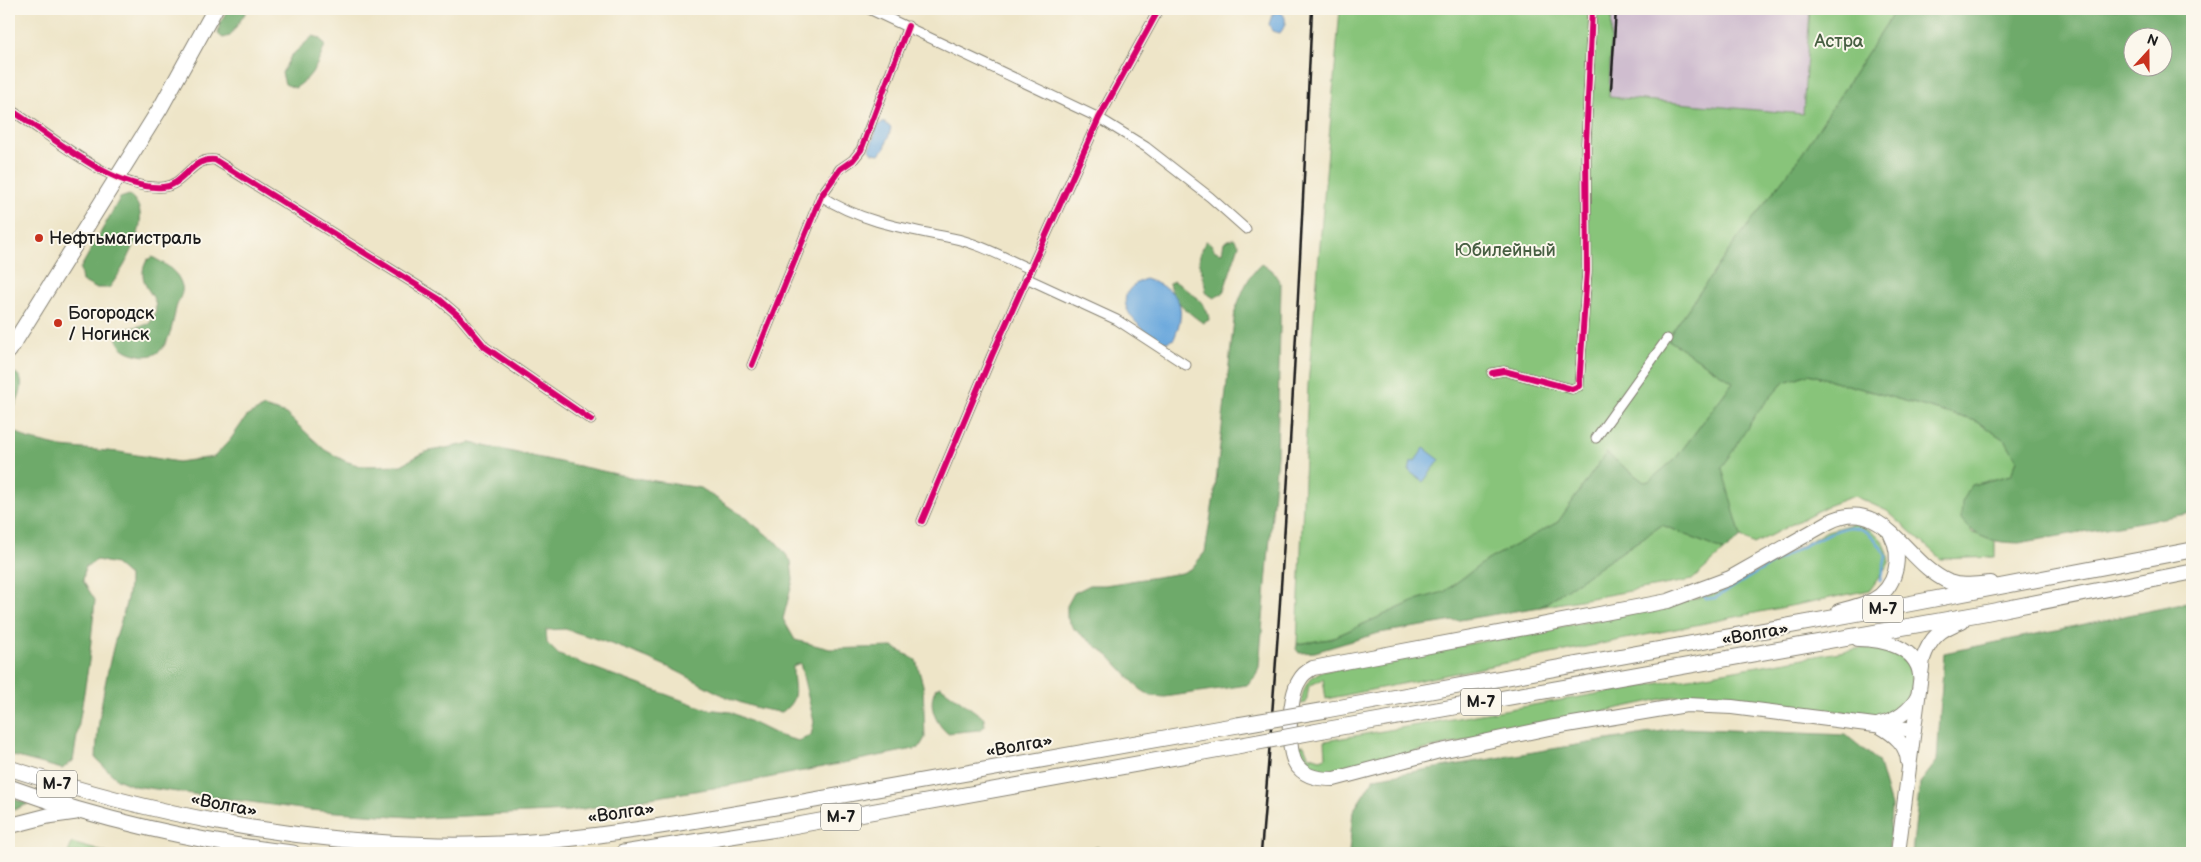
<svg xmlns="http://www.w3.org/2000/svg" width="2201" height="862" viewBox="0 0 2201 862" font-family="'Balsamiq Sans',sans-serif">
	<rect width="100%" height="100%" fill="#fbf7ec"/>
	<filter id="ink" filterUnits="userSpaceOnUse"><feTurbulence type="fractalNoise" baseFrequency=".02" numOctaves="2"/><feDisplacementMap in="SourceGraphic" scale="10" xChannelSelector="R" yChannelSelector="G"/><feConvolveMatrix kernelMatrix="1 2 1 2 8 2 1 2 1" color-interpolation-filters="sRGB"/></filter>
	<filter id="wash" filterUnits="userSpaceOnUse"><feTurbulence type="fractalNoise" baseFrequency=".0096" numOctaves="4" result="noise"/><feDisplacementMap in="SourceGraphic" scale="20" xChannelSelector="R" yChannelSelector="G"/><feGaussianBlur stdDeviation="1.12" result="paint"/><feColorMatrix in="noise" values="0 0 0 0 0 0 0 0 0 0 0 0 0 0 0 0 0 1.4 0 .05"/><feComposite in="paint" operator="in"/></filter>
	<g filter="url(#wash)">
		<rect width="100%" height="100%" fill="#eee5c8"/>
		<polygon fill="#cfbdcf" points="1612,9 1810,9 1803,114 1609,97"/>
		<g fill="#88c47a" stroke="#52704b">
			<polygon points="1340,9 1612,9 1609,97 1803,114 1810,9 1896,9 1800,157 1730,249 1667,339 1733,382 1676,458 1649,481 1644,482 1606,453 1558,522 1484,562 1444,592 1419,599 1330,639 1297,644 1308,385"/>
			<polygon points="1809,374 1976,421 2006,441 2017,460 2011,475 1972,485 1971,532 1995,542 1995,557 1941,559 1887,511 1854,496 1827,506 1754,544 1741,537 1721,468 1758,411 1784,382"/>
			<path d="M 1855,523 C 1876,532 1887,538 1889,563 L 1870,590 L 1326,699 L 1323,679 L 1309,686 L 1306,703 L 1301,704 C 1303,690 1306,679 1320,672 L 1670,606 L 1723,591 L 1827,531 Z"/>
			<polygon points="1662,525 1724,551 1692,580 1540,607"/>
			<path d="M 1862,648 C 1869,648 1878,646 1885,648 C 1927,661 1919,710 1878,716 L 1705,695 L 1671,697 L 1362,763 C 1333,773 1308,782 1297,746 L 1304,745 L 1308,755 L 1320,759 L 1326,757 L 1325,741 Z"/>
			<polygon points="72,843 107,853 68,853"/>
		</g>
		<g fill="#6eaa6a" stroke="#456343" fill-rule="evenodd">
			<polygon points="228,9 248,9 230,36 223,38 218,34 220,23"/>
			<path d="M 1896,9 L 2192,9 L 2192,513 L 2019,543 C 1993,542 1978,540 1961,519 L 1962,502 L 1972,485 L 2011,475 L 2017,460 L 2006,441 L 1976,421 L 1809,374 L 1784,382 L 1758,411 L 1722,468 L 1741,537 L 1724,551 L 1662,525 L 1540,607 L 1379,633 L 1315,652 L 1299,653 L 1296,649 L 1297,644 L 1330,639 L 1419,599 L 1444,592 L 1484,562 L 1558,522 L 1606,453 L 1644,482 L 1649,481 L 1676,458 L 1733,382 L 1667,339 L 1730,249 L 1800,157 ZM 2134,38 L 2164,38 L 2164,68 L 2134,68 Z"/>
			<path d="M 313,36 L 320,38 L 325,45 C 319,63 311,79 295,88 L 285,84 L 282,73 L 291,56 Z"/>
			<path d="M 129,195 C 158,214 124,269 109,288 L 95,288 L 82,281 L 80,269 L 120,198 Z"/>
			<path d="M 1234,238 L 1239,245 L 1223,293 L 1214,298 L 1206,293 C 1204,269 1192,264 1206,241 L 1211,244 L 1215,251 L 1222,253 L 1224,242 Z"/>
			<path d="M 152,257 C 164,263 179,272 182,286 C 184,292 178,301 176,308 C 171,331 167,364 135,354 C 125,351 119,347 116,337 L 120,330 L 149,324 C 168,298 142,295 143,272 C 143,268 145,264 147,260 Z"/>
			<path d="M 1261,264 L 1272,270 L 1281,284 L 1277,455 L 1259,667 L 1255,677 L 1247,685 L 1165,697 L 1151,696 L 1140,689 L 1109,656 L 1074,629 L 1067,618 L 1067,606 L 1074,593 L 1090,585 L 1105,585 L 1182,573 L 1192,568 L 1205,552 L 1215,490 L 1235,311 C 1242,293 1247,277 1261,264 Z"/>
			<path d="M 1174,281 C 1188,290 1208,302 1209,320 L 1203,323 C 1190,314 1171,299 1169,283 Z"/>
			<path d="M 16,373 C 30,385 13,403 12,418 C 12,421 14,426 14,430 L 27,439 L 61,447 L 119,452 L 178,462 L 214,457 L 230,440 L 247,416 L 264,407 L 286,414 L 325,450 L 345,461 L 361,466 L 401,465 L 425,452 L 471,443 L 635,478 L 701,488 L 743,516 L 777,543 L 791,561 L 793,580 L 783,619 L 795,640 L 830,649 L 893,647 L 916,660 L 923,685 L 925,738 L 919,748 L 732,785 L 570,811 L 424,818 L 308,810 L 134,786 L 117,779 L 96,759 C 97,721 105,681 114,644 C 120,621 130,600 129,576 L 115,564 L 97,560 L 85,567 L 83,581 L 95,600 L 89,661 L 73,761 L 62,769 L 10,755 L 9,377 ZM 565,629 C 597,639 628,649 659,663 C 704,682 730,707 782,712 C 802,697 792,687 793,666 L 800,663 L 814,722 L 811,735 L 799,741 L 780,736 L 731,712 L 707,709 L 673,697 L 559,655 L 547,643 L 546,630 Z"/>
			<polygon points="2192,602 2192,853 1912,853 1920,783 1937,761 1944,653"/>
			<path d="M 940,686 L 984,718 L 985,726 L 980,730 L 947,733 C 935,722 927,704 936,688 Z"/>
			<polygon points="1681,728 1846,735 1878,761 1891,806 1889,853 1349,852 1353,811 1374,778"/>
			<polygon points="9,797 28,804 9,812"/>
			<polygon points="1097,847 1109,853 1061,853 1064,853"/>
		</g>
		<g fill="#6ca9dd" stroke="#44627c">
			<path d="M 1277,11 C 1289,14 1286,26 1280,33 L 1272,31 L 1269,24 L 1272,15 Z"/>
			<polygon points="881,123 885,123 891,128 885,148 879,154 873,153 870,149 877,127"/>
			<path d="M 1145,279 C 1180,290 1188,305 1174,339 L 1164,343 C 1139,330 1102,297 1145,279 Z"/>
			<polygon points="1424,448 1440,460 1423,482 1409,471 1411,462 1415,461"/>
		</g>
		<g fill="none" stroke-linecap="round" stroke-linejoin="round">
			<path stroke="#6ca9dd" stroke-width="2.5" d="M 1702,593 L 1706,599 L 1715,598 C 1740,583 1828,527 1852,527 C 1869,528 1879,543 1886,556 L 1880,581"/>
		</g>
	</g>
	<g filter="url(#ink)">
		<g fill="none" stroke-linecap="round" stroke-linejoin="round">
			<g stroke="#858072" stroke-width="11">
				<g id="minor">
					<polyline points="869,9 1099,118 1146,147 1210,197 1246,229"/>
					<path d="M 9,109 C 52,135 112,191 163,187 C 185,185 191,157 215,160 L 439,299 L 460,317 L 485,347 L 591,420"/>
					<path d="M 821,196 C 860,222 907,229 952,238 C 978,243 1005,258 1030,269"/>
					<polyline points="1026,278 1117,320 1186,365"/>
					<polyline points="752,365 821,196 840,169 853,160 861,150 908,26"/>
					<polyline points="1492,373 1504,371 1572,389 1579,386 1587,271 1586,144 1592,9"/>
					<polyline points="1596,438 1667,339"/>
					<polyline points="922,521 992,355 1099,118 1159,9"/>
				</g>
			</g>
			<g stroke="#858072" stroke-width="16">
				<g id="secondary">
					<path d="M 1839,611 C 1850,608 1862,605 1873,600 C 1896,588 1903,557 1891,535"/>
					<path d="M 1858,639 C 1882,639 1917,647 1920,675"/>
					<path d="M 1880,724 C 1896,721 1911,710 1918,696"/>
					<path d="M 1881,727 C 1895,735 1907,745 1908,762"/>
					<path d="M 1914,730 L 1732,707 L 1686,705 L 1549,728 L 1436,752 L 1334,779 C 1321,779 1307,778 1298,767 C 1285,753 1289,696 1299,681 C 1302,675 1307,671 1313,668 L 1668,601 L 1730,578 L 1829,522 C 1884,494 1906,564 1949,582 C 1962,587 1977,584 1991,583"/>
					<path d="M 1898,853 L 1923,659 C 1930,637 1941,629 1962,621"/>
				</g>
			</g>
			<g stroke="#858072" stroke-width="17">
				<polyline id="primary" points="9,351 161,107 215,9"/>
			</g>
			<g stroke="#858072" stroke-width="17">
				<g id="trunk">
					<polyline points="1326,710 1887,608 2192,550"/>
					<polyline points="1324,730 1984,613 2192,572"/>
					<path d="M 9,768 C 151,814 289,842 439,845 C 552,847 664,826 775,807 C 930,781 1084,753 1238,725"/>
					<path d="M 9,787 C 96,819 201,843 293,853"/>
					<polyline points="9,826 48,816 76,812"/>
					<polyline points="623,853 770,830 1237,746"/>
				</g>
			</g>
			<use href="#minor" stroke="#fff" stroke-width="9"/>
			<use href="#secondary" stroke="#fff" stroke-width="14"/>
			<use href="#primary" stroke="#fff" stroke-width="15"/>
			<use href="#trunk" stroke="#fff" stroke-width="15"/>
			<g stroke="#1c1c1c" stroke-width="2.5">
				<polyline points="1611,89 1616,9"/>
				<path d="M 1261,853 C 1285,572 1299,291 1312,9"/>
			</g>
			<g stroke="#858072" stroke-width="17" stroke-linecap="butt">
				<g id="trunk-bridge">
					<polyline points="1238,725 1326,710"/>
					<polyline points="1237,746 1324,730"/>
				</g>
			</g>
			<use href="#trunk-bridge" stroke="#fff" stroke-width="15"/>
			<g stroke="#fbf7ec" stroke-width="9">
				<g id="cycleway">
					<path d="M 9,109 C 52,135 112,191 163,187 C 185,185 191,157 215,160 L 439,299 L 460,317 L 485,347 L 591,420"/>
					<polyline points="752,365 821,196 840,169 853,160 861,150 908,26"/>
					<polyline points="1492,373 1504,371 1572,389 1579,386 1587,271 1586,144 1592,9"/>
					<polyline points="922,521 992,355 1099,118 1159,9"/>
				</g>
			</g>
			<use href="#cycleway" stroke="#d6006c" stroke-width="6"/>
		</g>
	</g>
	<g fill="#c8321e" stroke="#fbf7ec" stroke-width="2">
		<circle cx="39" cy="238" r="5"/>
		<circle cx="58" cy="323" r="5"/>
	</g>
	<g text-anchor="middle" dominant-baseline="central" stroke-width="4" stroke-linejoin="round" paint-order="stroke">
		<g fill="#fbf7ec" stroke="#5f5e5a" stroke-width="1">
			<rect x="1863" y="595.5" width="40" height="27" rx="4"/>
			<rect x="1461" y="688.5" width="40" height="27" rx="4"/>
			<rect x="37" y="770.5" width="40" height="27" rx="4"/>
			<rect x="821" y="803.5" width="40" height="27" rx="4"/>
		</g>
		<g font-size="16" font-weight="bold" fill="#1c1c1c">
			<text x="1883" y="609">М-7</text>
			<text x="1481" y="702">М-7</text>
			<text x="57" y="784">М-7</text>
			<text x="841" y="817">М-7</text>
		</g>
		<g font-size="18" fill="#475f42" stroke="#fbf7ec">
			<text x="1839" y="41">Астра</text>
			<text x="1505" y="250">Юбилейный</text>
		</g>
		<g font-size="18" fill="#1c1c1c" stroke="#fbf7ec" text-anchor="start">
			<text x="49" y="238">Нефтьмагистраль</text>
			<text x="68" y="313">Богородск<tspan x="68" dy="21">/ Ногинск</tspan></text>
		</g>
		<g font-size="18" fill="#1c1c1c" stroke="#fbf7ec">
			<text transform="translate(1755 634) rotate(-10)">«Волга»</text>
			<text transform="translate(1019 746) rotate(-10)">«Волга»</text>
			<text transform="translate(224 805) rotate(11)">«Волга»</text>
			<text transform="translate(621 813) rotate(-8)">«Волга»</text>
		</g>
	</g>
	<rect width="2201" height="862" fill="none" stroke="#fbf7ec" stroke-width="30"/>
	<g transform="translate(2148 52) rotate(21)"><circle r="24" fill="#fbf7ec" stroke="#a29f99"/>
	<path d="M0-4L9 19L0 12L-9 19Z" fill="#c8321e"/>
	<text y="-8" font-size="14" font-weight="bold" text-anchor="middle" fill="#1c1c1c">N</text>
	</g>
</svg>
